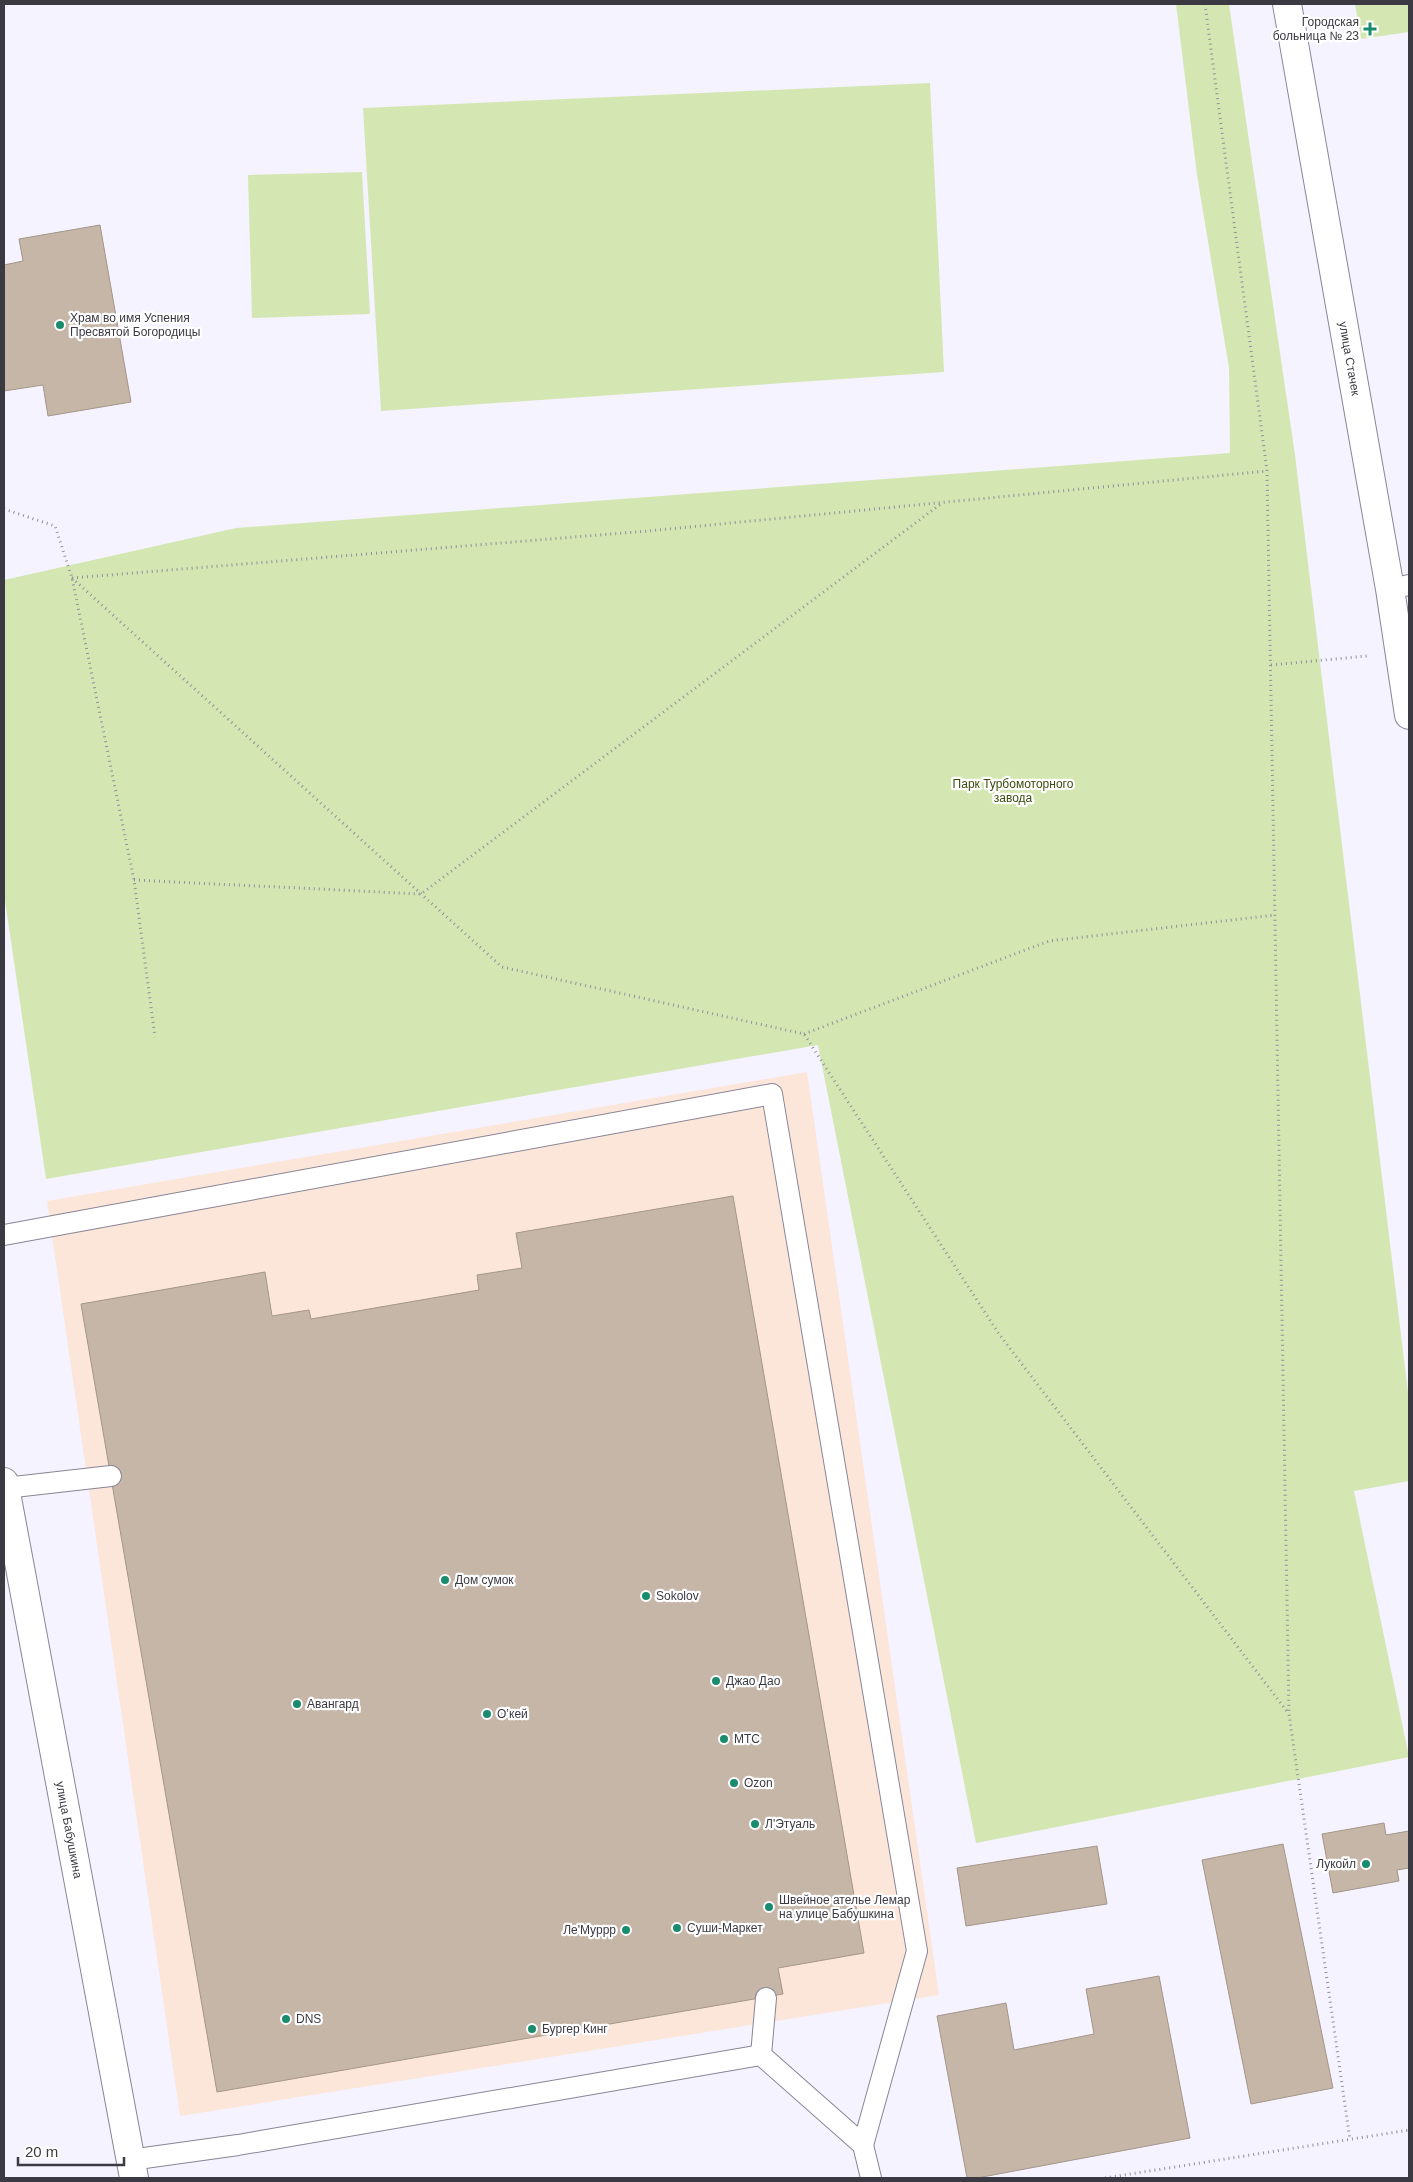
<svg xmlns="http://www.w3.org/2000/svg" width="1413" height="2182" viewBox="0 0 1413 2182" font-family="Arial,sans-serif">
	<rect width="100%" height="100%" fill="#f5f3ff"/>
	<polygon fill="#fce6d9" points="807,1072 939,1995 180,2116 47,1201"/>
	<g fill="#d4e7b2">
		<polygon points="1176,4 1229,4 1295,455 1409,1401 1409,1481 1354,1491 1409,1757 976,1843 818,1045 46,1179 4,894 4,580 236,528 1230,453 1229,368 1197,175"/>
		<polygon points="1355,4 1409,4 1409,32 1361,39"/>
		<polygon points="930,83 944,372 381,411 363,108"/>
		<polygon points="362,172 370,314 252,318 248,175"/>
	</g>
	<g fill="#c5b6a8" stroke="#a49688">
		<polygon points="100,225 131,402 48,416 43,385 4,391 4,265 23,261 19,239"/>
		<polygon points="733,1196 864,1953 778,1968 783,1994 217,2092 81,1304 265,1272 272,1316 309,1310 311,1319 479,1290 477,1275 522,1268 516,1233"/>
		<polygon points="1384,1823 1386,1835 1409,1831 1409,1868 1397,1870 1399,1881 1333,1893 1322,1834"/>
		<polygon points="1283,1844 1333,2088 1251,2104 1202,1860"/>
		<polygon points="1097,1846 1107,1904 966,1926 957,1868"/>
		<polygon points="1159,1976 1190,2138 977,2178 967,2178 937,2016 1006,2003 1014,2050 1094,2034 1086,1989"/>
	</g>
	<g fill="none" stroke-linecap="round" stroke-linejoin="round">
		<g stroke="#888596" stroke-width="22">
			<g id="service">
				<polyline points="1390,589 1409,585"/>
				<polyline points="4,1235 772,1094 917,1951 863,2145"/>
				<polyline points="5,1488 111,1476"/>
				<polyline points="766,1998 761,2055 863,2145 871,2178"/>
				<polyline points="130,2160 238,2145 761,2055"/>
			</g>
		</g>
		<g stroke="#888596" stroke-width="30">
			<g id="minor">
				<path id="s1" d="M 1287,4 L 1390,589 L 1409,715"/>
			</g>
		</g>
		<g stroke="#888596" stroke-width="30">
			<g id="tertiary">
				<path id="s2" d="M 4,1482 L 134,2178"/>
			</g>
		</g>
		<g stroke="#91909a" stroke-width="3" stroke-dasharray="1 4" stroke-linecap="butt">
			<polyline points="1205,4 1267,471 1289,1714 1350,2140"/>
			<polyline points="4,509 55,526 72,578 134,880 155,1037"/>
			<polyline points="72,578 502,967 804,1034 999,1334 1289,1714"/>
			<polyline points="72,578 648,531 1267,471"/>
			<polyline points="1271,665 1367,656"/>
			<polyline points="134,880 421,894 942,503"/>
			<polyline points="804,1034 1049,941 1275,915"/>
			<polyline points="1105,2178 1409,2130"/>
		</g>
		<use href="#service" stroke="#fff" stroke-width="20"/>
		<use href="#minor" stroke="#fff" stroke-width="28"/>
		<use href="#tertiary" stroke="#fff" stroke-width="28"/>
	</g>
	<g fill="#198c6d" stroke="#fff" stroke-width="2">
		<path d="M1367.5 21.5h5v5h5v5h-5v5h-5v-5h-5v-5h5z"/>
		<circle cx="60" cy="325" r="5"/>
		<circle cx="445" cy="1580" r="5"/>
		<circle cx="646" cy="1596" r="5"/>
		<circle cx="716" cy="1681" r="5"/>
		<circle cx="297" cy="1704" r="5"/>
		<circle cx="487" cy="1714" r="5"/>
		<circle cx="724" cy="1739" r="5"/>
		<circle cx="734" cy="1783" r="5"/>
		<circle cx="755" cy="1824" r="5"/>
		<circle cx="1366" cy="1864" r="5"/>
		<circle cx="769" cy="1907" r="5"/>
		<circle cx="677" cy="1928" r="5"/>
		<circle cx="626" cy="1930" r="5"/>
		<circle cx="286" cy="2019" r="5"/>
		<circle cx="532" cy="2029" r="5"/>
	</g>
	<g text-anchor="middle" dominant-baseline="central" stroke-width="4.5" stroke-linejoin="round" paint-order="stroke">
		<g font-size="12" fill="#3b3a42" stroke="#fff" text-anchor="start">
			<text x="1359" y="22" text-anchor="end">Городская<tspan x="1359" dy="14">больница № 23</tspan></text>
			<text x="70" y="318">Храм во имя Успения<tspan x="70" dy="14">Пресвятой Богородицы</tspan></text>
			<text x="455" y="1580">Дом сумок</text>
			<text x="656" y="1596">Sokolov</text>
			<text x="726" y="1681">Джао Дао</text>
			<text x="307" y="1704">Авангард</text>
			<text x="497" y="1714">О’кей</text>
			<text x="734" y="1739">МТС</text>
			<text x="744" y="1783">Ozon</text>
			<text x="765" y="1824">Л'Этуаль</text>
			<text x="1356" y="1864" text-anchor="end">Лукойл</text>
			<text x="779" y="1900">Швейное ателье Лемар<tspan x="779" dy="14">на улице Бабушкина</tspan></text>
			<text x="687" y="1928">Суши-Маркет</text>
			<text x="616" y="1930" text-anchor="end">Ле'Муррр</text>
			<text x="296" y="2019">DNS</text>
			<text x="542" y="2029">Бургер Кинг</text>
		</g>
		<g font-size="12" fill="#3b3a42" stroke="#fff">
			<text stroke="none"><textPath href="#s1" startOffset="360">улица Стачек</textPath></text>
			<text stroke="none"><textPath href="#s2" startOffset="354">улица Бабушкина</textPath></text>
		</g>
		<g font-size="12" fill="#3b4c0e" stroke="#fff">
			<text x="1013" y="784">Парк Турбомоторного<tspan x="1013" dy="14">завода</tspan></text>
		</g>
	</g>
	<rect width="1413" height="2182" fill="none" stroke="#3b3a42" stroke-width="10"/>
	<path d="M18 2157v8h106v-8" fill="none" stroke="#3b3a42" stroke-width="2.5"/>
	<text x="25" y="2157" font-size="15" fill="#3b3a42" stroke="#ffffff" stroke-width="4" paint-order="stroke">20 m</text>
</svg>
